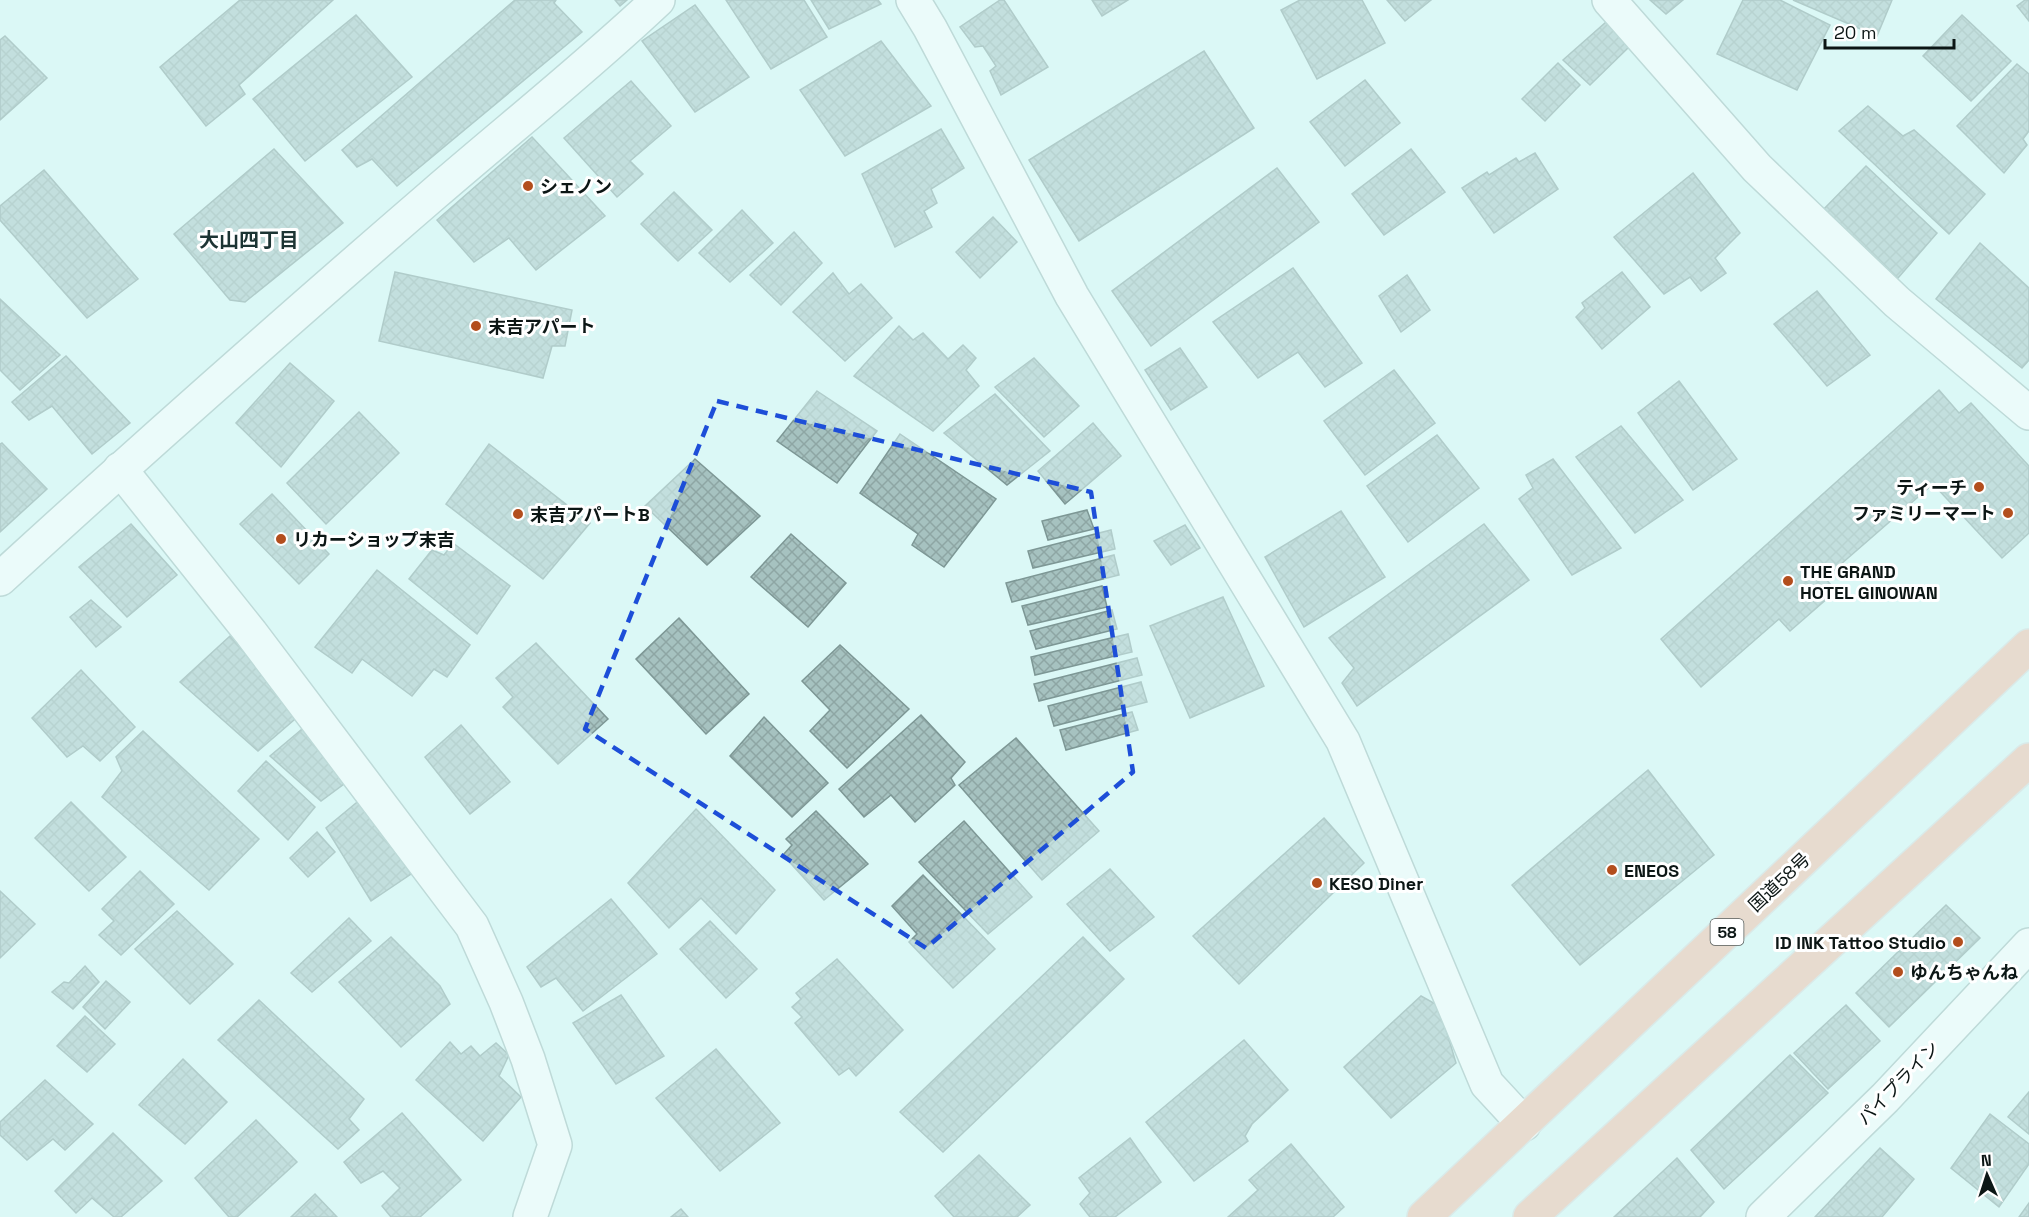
<svg xmlns="http://www.w3.org/2000/svg" width="2029" height="1217" viewBox="0 0 2029 1217" font-family="'Space Grotesk','Noto Sans JP',sans-serif">
	<defs>
		<pattern id="building-cross-hatch" width="8" height="8" patternUnits="userSpaceOnUse" patternTransform="scale(1.5)"><rect width="8" height="8" fill="#a6c2c0"/><path d="M0 0l8 8M0 8l8-8" fill="none" stroke="#8ea6a4"/></pattern>
	</defs>
	<rect width="100%" height="100%" fill="#dbf8f6"/>
	<g fill="url(#building-cross-hatch)" stroke="#7d9795" stroke-width="1.5">
		<polygon points="240,0 333,0 239,85 245,94 206,126 160,67"/>
		<polygon points="515,0 556,0 554,3 582,32 397,186 372,159 357,167 342,150"/>
		<polygon points="615,0 627,0 620,6"/>
		<polygon points="726,0 804,0 827,37 771,69"/>
		<polygon points="811,0 878,0 881,4 829,29"/>
		<polygon points="1000,0 1004,0 1048,67 1001,95 990,71 996,66 983,46 975,47 960,27"/>
		<polygon points="1092,0 1128,0 1102,16"/>
		<polygon points="1300,0 1362,0 1385,43 1317,79 1281,10"/>
		<polygon points="1387,0 1431,0 1405,21"/>
		<polygon points="1650,0 1683,0 1666,14"/>
		<polygon points="1743,0 1780,0 1830,25 1797,90 1717,54"/>
		<polygon points="1793,0 1892,0 1877,36"/>
		<polygon points="2025,0 2029,0 2029,21 2017,6"/>
		<polygon points="695,5 749,77 695,112 642,41"/>
		<polygon points="356,15 412,77 305,161 253,99"/>
		<polygon points="1962,15 2011,61 1971,101 1923,56"/>
		<polygon points="1606,22 1630,46 1590,85 1563,60"/>
		<polygon points="5,36 47,78 0,120 0,40"/>
		<polygon points="881,41 931,106 845,156 800,90"/>
		<polygon points="1204,51 1254,128 1079,241 1029,160"/>
		<polygon points="1558,63 1580,85 1545,121 1522,99"/>
		<polygon points="2017,64 2029,74 2029,131 2023,139 2027,145 2004,173 1957,126"/>
		<polygon points="1365,80 1400,123 1345,166 1310,122"/>
		<polygon points="631,81 671,126 630,161 643,174 617,197 564,138"/>
		<polygon points="1868,106 1903,136 1914,130 1985,194 1949,234 1839,131"/>
		<polygon points="941,129 964,168 931,189 937,203 924,211 932,227 895,247 862,174"/>
		<polygon points="532,137 605,216 536,270 509,238 474,262 437,220"/>
		<polygon points="274,149 343,223 245,302 230,300 174,234"/>
		<polygon points="1411,149 1445,192 1384,235 1352,194"/>
		<polygon points="1535,153 1558,189 1494,233 1462,188 1487,172 1489,175 1516,158 1519,162"/>
		<polygon points="1866,166 1937,233 1892,285 1818,215"/>
		<polygon points="1277,168 1319,222 1151,346 1112,291"/>
		<polygon points="44,170 138,279 87,318 0,220 0,206"/>
		<polygon points="1693,173 1740,233 1715,258 1726,273 1701,291 1690,277 1664,294 1614,237"/>
		<polygon points="674,192 712,230 678,261 641,224"/>
		<polygon points="742,210 773,243 730,282 699,253"/>
		<polygon points="993,217 1017,242 980,278 956,252"/>
		<polygon points="794,232 822,263 781,305 750,275"/>
		<polygon points="1980,243 2029,288 2029,360 2022,368 1936,299"/>
		<polygon points="1293,268 1362,363 1325,387 1298,352 1258,378 1213,322"/>
		<polygon points="395,272 572,310 565,346 552,346 543,378 379,341"/>
		<polygon points="1622,272 1650,307 1602,349 1576,317 1585,308 1582,303"/>
		<polygon points="833,273 849,294 861,284 892,318 845,361 793,312"/>
		<polygon points="1407,275 1430,310 1401,332 1379,296"/>
		<polygon points="1817,291 1870,355 1827,386 1774,324"/>
		<polygon points="0,299 60,355 20,390 0,370"/>
		<polygon points="899,326 913,340 923,333 948,359 963,345 976,358 966,370 979,386 933,431 854,376"/>
		<polygon points="1180,348 1207,387 1171,410 1145,370"/>
		<polygon points="66,356 130,423 92,454 52,406 29,420 12,402"/>
		<polygon points="1034,358 1079,406 1044,437 995,387"/>
		<polygon points="290,363 334,401 281,467 236,423"/>
		<polygon points="1394,370 1435,423 1365,475 1324,421"/>
		<polygon points="1679,381 1737,459 1693,490 1638,413"/>
		<polygon points="1939,390 1959,413 1971,403 2029,466 2029,533 2002,558 1933,484 1825,578 1836,591 1790,631 1779,619 1701,687 1661,639"/>
		<polygon points="817,391 877,431 837,483 777,441"/>
		<polygon points="995,394 1050,451 1007,485 944,433"/>
		<polygon points="359,412 399,453 326,524 287,483"/>
		<polygon points="1093,423 1121,456 1065,504 1038,471"/>
		<polygon points="1621,426 1683,500 1635,533 1576,457"/>
		<polygon points="900,434 996,499 944,567 912,545 918,534 860,493"/>
		<polygon points="1437,435 1479,488 1408,542 1367,486"/>
		<polygon points="2,443 47,489 0,532 0,444"/>
		<polygon points="489,444 590,523 543,579 446,504"/>
		<polygon points="695,459 760,516 707,565 645,506"/>
		<polygon points="1553,459 1621,548 1572,575 1519,499 1533,488 1526,475"/>
		<polygon points="272,494 329,554 299,584 240,524"/>
		<polygon points="1087,510 1094,529 1048,540 1042,521"/>
		<polygon points="1341,511 1385,577 1304,627 1265,557"/>
		<polygon points="131,524 177,575 127,617 79,567"/>
		<polygon points="1484,524 1529,580 1357,706 1342,683 1354,668 1329,638"/>
		<polygon points="1185,525 1200,548 1171,565 1154,541"/>
		<polygon points="1111,530 1115,549 1033,568 1028,551"/>
		<polygon points="791,534 846,583 808,627 751,577"/>
		<polygon points="453,543 510,586 477,634 409,579 432,550 444,555"/>
		<polygon points="1114,555 1119,575 1012,602 1006,583"/>
		<polygon points="377,570 470,645 447,677 434,669 412,696 362,659 352,673 315,647"/>
		<polygon points="1102,586 1107,607 1028,625 1022,606"/>
		<polygon points="1223,597 1264,686 1190,718 1150,626"/>
		<polygon points="91,600 121,627 96,647 70,617"/>
		<polygon points="1112,610 1117,629 1036,649 1030,631"/>
		<polygon points="679,618 749,694 706,734 636,659"/>
		<polygon points="1128,634 1132,652 1035,675 1031,657"/>
		<polygon points="230,636 301,714 258,751 180,682"/>
		<polygon points="536,643 608,719 558,764 503,707 513,697 496,678"/>
		<polygon points="840,645 909,709 847,768 810,731 830,710 802,681"/>
		<polygon points="1137,658 1142,675 1039,701 1034,684"/>
		<polygon points="81,670 135,727 100,761 83,746 67,757 32,718"/>
		<polygon points="1141,682 1147,702 1054,726 1048,706"/>
		<polygon points="1132,712 1138,730 1066,750 1060,730"/>
		<polygon points="921,715 965,762 951,778 955,785 915,822 891,795 864,817 839,789"/>
		<polygon points="764,717 828,783 792,817 730,756"/>
		<polygon points="308,724 348,781 321,801 270,756"/>
		<polygon points="461,725 510,782 470,814 425,757"/>
		<polygon points="143,731 259,839 209,890 102,797 122,771 116,757"/>
		<polygon points="1016,738 1099,831 1042,880 959,785"/>
		<polygon points="266,761 315,807 288,840 238,791"/>
		<polygon points="1648,770 1714,855 1580,965 1512,885"/>
		<polygon points="362,798 411,874 371,901 326,828"/>
		<polygon points="71,802 126,857 89,891 35,838"/>
		<polygon points="696,809 775,890 736,934 701,898 669,928 628,883"/>
		<polygon points="816,811 868,864 824,900 783,855 792,845 786,839"/>
		<polygon points="1324,818 1364,863 1239,984 1193,936"/>
		<polygon points="964,821 1032,897 988,934 919,862"/>
		<polygon points="317,832 335,852 308,877 290,858"/>
		<polygon points="1110,869 1154,917 1110,951 1067,904"/>
		<polygon points="140,871 174,904 121,955 99,935 114,921 102,909"/>
		<polygon points="923,875 995,949 953,988 909,942 917,934 892,906"/>
		<polygon points="0,891 35,924 0,958"/>
		<polygon points="611,899 657,954 583,1011 556,978 541,987 527,967"/>
		<polygon points="1946,905 1980,938 1889,1027 1856,993"/>
		<polygon points="177,911 233,964 190,1004 135,949"/>
		<polygon points="349,918 371,941 312,992 291,973"/>
		<polygon points="710,921 757,969 726,998 680,949"/>
		<polygon points="391,937 440,986 450,1004 401,1047 339,982"/>
		<polygon points="1083,937 1124,979 943,1152 900,1112"/>
		<polygon points="837,959 903,1030 856,1076 849,1068 839,1075 795,1023 802,1017 792,1007 801,999 796,993"/>
		<polygon points="85,966 99,982 73,1009 52,992 64,982 69,983"/>
		<polygon points="106,981 130,1002 105,1029 83,1007"/>
		<polygon points="621,995 664,1056 616,1084 573,1023"/>
		<polygon points="1421,996 1439,1006 1456,1063 1391,1118 1344,1067"/>
		<polygon points="259,1000 364,1099 349,1119 359,1130 338,1149 218,1040"/>
		<polygon points="1846,1005 1880,1041 1828,1089 1794,1053"/>
		<polygon points="85,1016 115,1044 87,1072 57,1046"/>
		<polygon points="1244,1040 1288,1090 1252,1124 1245,1136 1248,1141 1194,1181 1146,1122"/>
		<polygon points="450,1042 461,1054 471,1046 480,1056 496,1043 509,1055 499,1076 521,1097 483,1141 416,1080"/>
		<polygon points="716,1049 780,1123 720,1171 656,1098"/>
		<polygon points="1790,1055 1828,1093 1724,1189 1691,1150"/>
		<polygon points="183,1059 227,1102 185,1144 139,1105"/>
		<polygon points="45,1080 93,1124 65,1150 53,1139 27,1160 0,1135 0,1122"/>
		<polygon points="2029,1092 2029,1134 2008,1117"/>
		<polygon points="402,1113 461,1180 420,1217 391,1217 382,1206 400,1188 383,1171 361,1183 344,1162"/>
		<polygon points="1990,1114 2029,1144 2029,1164 1999,1207 1951,1168"/>
		<polygon points="256,1120 297,1162 237,1217 229,1217 195,1178"/>
		<polygon points="113,1133 162,1181 121,1217 114,1217 92,1198 76,1213 55,1191"/>
		<polygon points="1130,1138 1161,1182 1115,1217 1090,1217 1080,1204 1090,1193 1079,1178"/>
		<polygon points="1291,1144 1344,1207 1333,1217 1228,1217 1258,1190 1249,1180"/>
		<polygon points="1880,1148 1914,1179 1882,1217 1815,1217"/>
		<polygon points="979,1155 1030,1205 1017,1217 954,1217 935,1196"/>
		<polygon points="1677,1158 1714,1202 1700,1217 1614,1217"/>
		<polygon points="315,1194 337,1217 291,1217"/>
		<polygon points="2029,1203 2029,1217 2019,1217"/>
		<polygon points="681,1209 688,1217 671,1217"/>
	</g>
	<g fill="none" stroke-linecap="round" stroke-linejoin="round">
		<g stroke="#9bb6b4" stroke-width="36">
			<g id="minor">
				<polyline points="913,0 930,28 1072,296 1343,741 1487,1084 1524,1124"/>
				<polyline points="1609,0 1757,168 1897,302 2029,413"/>
				<polyline points="120,469 251,633 472,926 506,1002 528,1059 555,1145 530,1217"/>
				<path d="M 0,579 C 143,448 288,320 435,193 C 509,129 586,68 658,0"/>
				<polyline points="1763,1217 1885,1098 2029,945"/>
			</g>
		</g>
		<g stroke="#d8dada" stroke-width="36">
			<g id="highway">
				<polyline points="1424,1217 2029,646"/>
				<polyline points="1530,1217 2029,760"/>
			</g>
		</g>
		<use href="#minor" stroke="#fff" stroke-width="33"/>
		<use href="#highway" stroke="#f7b9a0" stroke-width="33"/>
	</g>
	<path d="M0 0H2029V1217H0ZM 717,401 L 1091,492 L 1133,772 L 926,948 L 585,729 Z" fill="#dbf8f6" fill-opacity=".55" fill-rule="evenodd"/>
	<path fill="none" stroke="#1d4ed8" stroke-width="4.5" stroke-dasharray="12 8" stroke-linejoin="round" d="M 717,401 L 1091,492 L 1133,772 L 926,948 L 585,729 Z"/>
	<g fill="#b34e1d" stroke="#fff" stroke-width="2">
		<circle cx="528" cy="186" r="6"/>
		<circle cx="476" cy="326" r="6"/>
		<circle cx="1979" cy="487" r="6"/>
		<circle cx="2008" cy="513" r="6"/>
		<circle cx="518" cy="514" r="6"/>
		<circle cx="281" cy="539" r="6"/>
		<circle cx="1788" cy="581" r="6"/>
		<circle cx="1612" cy="870" r="6"/>
		<circle cx="1317" cy="883" r="6"/>
		<circle cx="1958" cy="942" r="6"/>
		<circle cx="1898" cy="972" r="6"/>
	</g>
	<g text-anchor="middle" dominant-baseline="central" stroke-width="6" stroke-linejoin="round" paint-order="stroke">
		<rect fill="#fff" stroke="#555c5b" stroke-width="1.5" x="1710.5" y="919" width="33" height="26" rx="4.5"/>
		<g font-size="16" font-weight="bold" fill="#0c1615">
			<text x="1727" y="932">58</text>
		</g>
		<g font-size="18" font-weight="bold" fill="#0c1615" stroke="#fff" text-anchor="start">
			<text x="540" y="186">シェノン</text>
			<text x="488" y="326">末吉アパート</text>
			<text x="1967" y="487" text-anchor="end">ティーチ</text>
			<text x="1996" y="513" text-anchor="end">ファミリーマート</text>
			<text x="530" y="514">末吉アパートB</text>
			<text x="293" y="539">リカーショップ末吉</text>
			<text x="1800" y="571">THE GRAND<tspan x="1800" dy="21">HOTEL GINOWAN</tspan></text>
			<text x="1624" y="870">ENEOS</text>
			<text x="1329" y="883">KESO Diner</text>
			<text x="1946" y="942" text-anchor="end">ID INK Tattoo Studio</text>
			<text x="1910" y="972">ゆんちゃんね</text>
		</g>
		<g font-size="18" fill="#0c1615" stroke="#fff">
			<text transform="translate(1779 882) rotate(-43)">国道58号</text>
			<text transform="translate(1898 1083) rotate(-46)">パイプライン</text>
		</g>
		<g font-size="20" font-weight="bold" fill="#1c3433" stroke="#fff">
			<text x="249" y="240">大山四丁目</text>
		</g>
	</g>
	<g transform="translate(1987 1175) rotate(357)" stroke="#ffffff" stroke-width="4.5" paint-order="stroke">
	<path d="M0-4.5L10 22L0 15L-10 22Z" fill="#0c1615"/>
	<text y="-9" font-size="16" font-weight="bold" text-anchor="middle" fill="#0c1615">N</text>
	</g>
	<path d="M1825 39v9h129v-9" fill="none" stroke="#0c1615" stroke-width="3"/>
	<text x="1834" y="39" font-size="18" fill="#0c1615" stroke="#ffffff" stroke-width="4.5" paint-order="stroke">20 m</text>
</svg>
